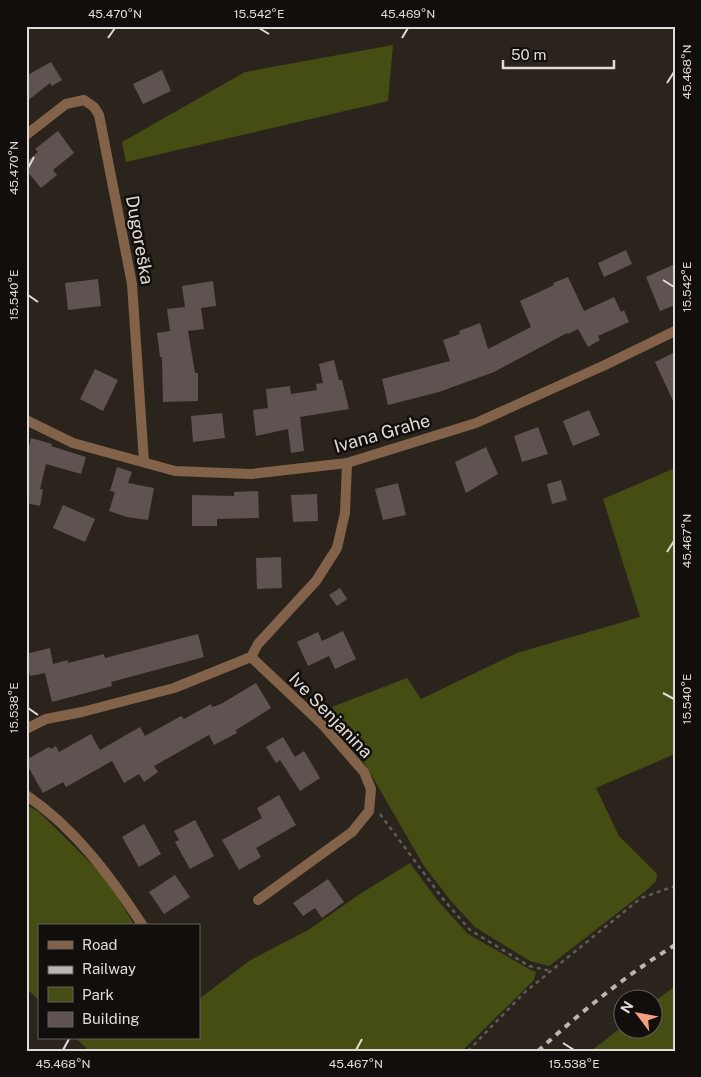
<svg xmlns="http://www.w3.org/2000/svg" width="701" height="1077" viewBox="0 0 701 1077" font-family="'Public Sans',sans-serif">
	<rect width="100%" height="100%" fill="#2b241d"/>
	<g fill="#454d12">
		<polygon points="393,45 388,101 126,162 122,142 245,72"/>
		<polygon points="675,468 675,754 596,788 619,836 657,874 656,881 647,890 549,966 530,961 475,927 451,901 424,866 332,707 407,678 421,699 517,653 640,617 603,499"/>
		<polygon points="26,805 38,811 105,877 135,926 39,926 39,1000 26,988"/>
		<polygon points="410,863 438,901 468,934 529,969 536,972 534,980 462,1051 89,1051 76,1038 199,1038 199,999 249,961 308,930 360,894"/>
		<polygon points="675,986 675,1051 591,1051 623,1026 624,1030 654,1030 654,1002"/>
	</g>
	<g fill="#5e5350">
		<polygon points="51,62 62,80 52,86 50,83 26,102 26,76"/>
		<polygon points="162,70 171,91 143,104 133,84"/>
		<polygon points="58,131 74,153 53,170 57,175 41,188 26,170 26,162 38,152 35,149"/>
		<polygon points="626,250 632,264 604,277 598,263"/>
		<polygon points="675,264 675,305 660,311 646,277"/>
		<polygon points="568,277 584,311 614,297 621,312 624,310 629,322 598,336 600,340 588,347 578,329 568,334 567,333 494,372 439,392 388,405 382,379 450,361 443,340 460,334 459,331 480,323 488,349 531,327 520,301 554,285 553,283"/>
		<polygon points="98,279 101,306 68,310 65,283"/>
		<polygon points="213,281 216,306 201,308 204,329 188,331 195,373 198,373 198,401 163,402 162,357 160,357 157,333 170,331 167,309 185,307 182,286"/>
		<polygon points="675,352 675,405 655,362"/>
		<polygon points="334,360 339,380 342,380 349,409 300,417 304,451 291,453 288,429 256,436 253,410 268,408 266,389 290,386 291,394 317,390 316,384 323,383 319,364"/>
		<polygon points="95,369 118,380 103,411 80,399"/>
		<polygon points="589,410 600,435 573,446 563,421"/>
		<polygon points="222,413 225,438 193,442 191,416"/>
		<polygon points="538,427 548,454 522,462 514,436"/>
		<polygon points="31,438 52,444 51,446 86,457 81,474 46,464 40,489 43,490 40,506 26,503 26,459"/>
		<polygon points="486,447 498,474 466,493 455,462"/>
		<polygon points="117,467 132,472 128,483 154,488 148,520 127,517 109,511 115,492 110,491"/>
		<polygon points="561,480 567,500 552,504 547,484"/>
		<polygon points="398,483 406,515 383,520 375,489"/>
		<polygon points="258,491 259,518 217,519 217,526 192,526 192,495 234,496 234,492"/>
		<polygon points="317,494 318,521 293,522 291,495"/>
		<polygon points="63,505 95,519 85,542 53,528"/>
		<polygon points="281,557 282,588 257,589 256,558"/>
		<polygon points="340,588 347,599 337,606 329,595"/>
		<polygon points="343,631 356,659 335,669 329,656 308,666 297,642 318,632 322,641"/>
		<polygon points="198,634 204,657 111,682 112,686 52,702 45,673 30,676 26,658 26,654 50,648 53,664 68,660 68,663 104,654 105,658"/>
		<polygon points="256,683 271,708 236,730 237,733 214,745 209,735 154,766 158,772 144,782 139,774 124,783 112,761 66,787 63,782 43,793 26,763 26,760 49,747 51,749 56,746 59,752 91,734 100,750 140,727 145,736 181,716 184,719 211,704 212,707 221,704"/>
		<polygon points="283,737 295,757 304,751 320,778 300,791 280,760 276,763 266,747"/>
		<polygon points="279,795 296,825 256,848 261,857 239,870 222,840 262,818 257,808"/>
		<polygon points="195,820 214,856 190,869 175,842 179,840 174,831"/>
		<polygon points="144,824 161,854 139,867 122,837"/>
		<polygon points="175,875 190,897 164,914 149,892"/>
		<polygon points="328,879 344,902 322,918 315,908 303,916 293,903"/>
	</g>
	<g fill="none" stroke-linecap="round" stroke-linejoin="round">
		<g stroke="#615b55" stroke-width="2.5" stroke-dasharray="4 4" stroke-linecap="butt">
			<polyline points="380,814 443,899 470,930 529,966 551,971"/>
			<polyline points="468,1051 525,992 641,898 675,886"/>
		</g>
		<g stroke="#82634a" stroke-width="10">
			<polyline points="26,135 66,104 84,100 94,107 99,115 132,284 144,462"/>
			<polyline points="26,420 73,443 175,471 251,474 347,463 476,423 605,365 675,331"/>
			<polyline points="251,657 322,724 364,772 371,789 369,811 352,832 258,900"/>
			<polyline points="26,729 46,719 82,712 174,688 251,657 258,644 316,581 337,548 345,513 347,463"/>
			<path d="M 26,795 C 75,828 111,877 143,926"/>
		</g>
		<path stroke="#bbb5b1" stroke-width="4" stroke-dasharray="6 6" stroke-linecap="butt" d="M 538,1051 C 581,1012 626,975 675,945"/>
	</g>
	<path fill="none" stroke="#e0dbd7" stroke-width="2" d="M 259,28 L 269,34M 108,38 L 115,28M 402,38 L 408,28M 667,83 L 674,72M 28,168 L 34,157M 663,280 L 674,287M 28,295 L 38,302M 667,552 L 674,541M 663,693 L 674,699M 28,708 L 38,715M 563,1043 L 574,1050M 63,1050 L 69,1039M 356,1050 L 362,1039"/>
	<g text-anchor="middle" dominant-baseline="central" stroke-width="5" stroke-linejoin="round" paint-order="stroke">
		<g font-size="18" fill="#e0dbd7" stroke="#110e0b">
			<text transform="translate(140 240) rotate(80)">Dugoreška</text>
			<text transform="translate(382 433) rotate(-16)">Ivana Grahe</text>
			<text transform="translate(331 715) rotate(46)">Ive Senjanina</text>
		</g>
	</g>
	<rect width="701" height="1077" fill="none" stroke="#110e0b" stroke-width="55"/>
	<rect x="38" y="924" width="162" height="115" fill="#110e0b" stroke="#64605d"/>
	<rect x="48" y="941" width="25" height="8" fill="#82634a" stroke="#64605d"/>
	<text x="82" y="950" font-size="15" fill="#e0dbd7">Road</text>
	<rect x="48" y="966" width="25" height="8" fill="#bbb5b1" stroke="#64605d"/>
	<text x="82" y="974" font-size="15" fill="#e0dbd7">Railway</text>
	<rect x="48" y="987" width="25" height="15" fill="#454d12" stroke="#64605d"/>
	<text x="82" y="1000" font-size="15" fill="#e0dbd7">Park</text>
	<rect x="48" y="1012" width="25" height="15" fill="#5e5350" stroke="#64605d"/>
	<text x="82" y="1024" font-size="15" fill="#e0dbd7">Building</text>
	<g transform="translate(638 1014) rotate(302)"><circle r="24" fill="#110e0b" stroke="#64605d"/>
	<path d="M0-4L9 19L0 12L-9 19Z" fill="#f39f85"/>
	<text y="-8" font-size="14" font-weight="bold" text-anchor="middle" fill="#e0dbd7">N</text>
	</g>
	<path d="M503 60v8h111v-8" fill="none" stroke="#e0dbd7" stroke-width="2.5"/>
	<text x="511" y="60" font-size="15" fill="#e0dbd7" stroke="#110e0b" stroke-width="4" paint-order="stroke">50 m</text>
	<rect x="28" y="28" width="646" height="1022" fill="none" stroke="#e0dbd7" stroke-width="2"/>
	<g font-size="12" text-anchor="middle" fill="#e0dbd7">
		<text x="115" y="18">45.470°N</text>
		<text x="259" y="18">15.542°E</text>
		<text x="408" y="18">45.469°N</text>
		<text transform="translate(687 72) rotate(-90)" y="4">45.468°N</text>
		<text transform="translate(14 168) rotate(-90)" y="4">45.470°N</text>
		<text transform="translate(687 287) rotate(-90)" y="4">15.542°E</text>
		<text transform="translate(14 295) rotate(-90)" y="4">15.540°E</text>
		<text transform="translate(687 541) rotate(-90)" y="4">45.467°N</text>
		<text transform="translate(687 699) rotate(-90)" y="4">15.540°E</text>
		<text transform="translate(14 708) rotate(-90)" y="4">15.538°E</text>
		<text x="63" y="1068">45.468°N</text>
		<text x="356" y="1068">45.467°N</text>
		<text x="574" y="1068">15.538°E</text>
	</g>
</svg>
